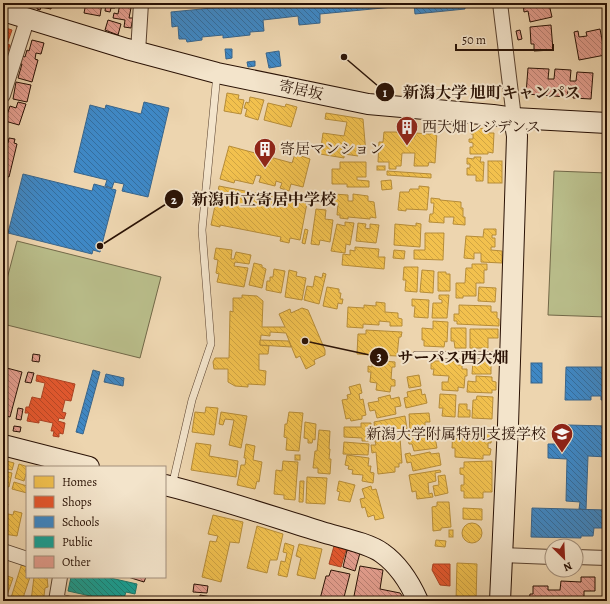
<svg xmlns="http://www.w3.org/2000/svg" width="610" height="604" viewBox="0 0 610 604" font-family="Alegreya,'Noto Serif JP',serif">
	<defs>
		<pattern id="homes-back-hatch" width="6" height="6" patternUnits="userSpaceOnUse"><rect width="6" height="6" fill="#f2c14e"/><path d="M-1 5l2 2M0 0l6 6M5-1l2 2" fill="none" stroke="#d0a543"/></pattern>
		<pattern id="shops-back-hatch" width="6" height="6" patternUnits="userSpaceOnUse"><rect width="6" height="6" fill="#e4572e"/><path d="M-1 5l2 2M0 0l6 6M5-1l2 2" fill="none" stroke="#b94725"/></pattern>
		<pattern id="schools-back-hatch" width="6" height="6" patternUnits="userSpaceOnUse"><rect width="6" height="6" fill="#3f88c5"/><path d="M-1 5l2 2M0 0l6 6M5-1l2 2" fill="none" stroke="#356e9e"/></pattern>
		<pattern id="public-back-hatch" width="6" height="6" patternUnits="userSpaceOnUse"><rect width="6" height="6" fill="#17a398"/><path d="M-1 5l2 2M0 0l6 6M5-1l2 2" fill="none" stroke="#15837a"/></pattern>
		<pattern id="building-back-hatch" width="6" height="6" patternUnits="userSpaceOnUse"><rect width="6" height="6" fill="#e59f90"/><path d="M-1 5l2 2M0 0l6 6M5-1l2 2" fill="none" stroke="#ba8074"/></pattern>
	</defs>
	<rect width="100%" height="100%" fill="#edd5af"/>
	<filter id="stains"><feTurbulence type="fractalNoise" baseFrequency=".005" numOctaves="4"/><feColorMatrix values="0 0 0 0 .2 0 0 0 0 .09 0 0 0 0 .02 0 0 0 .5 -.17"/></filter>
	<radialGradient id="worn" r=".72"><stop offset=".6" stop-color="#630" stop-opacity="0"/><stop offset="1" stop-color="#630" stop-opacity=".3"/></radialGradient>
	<g fill="#b9bd8a" stroke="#726848">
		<polygon points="554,171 607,173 607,317 548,315"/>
		<polygon points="17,241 161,277 140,358 3,324 3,294"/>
	</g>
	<g fill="url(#homes-back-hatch)" stroke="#b68c38">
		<polygon points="227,93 239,95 238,99 244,100 241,114 224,111"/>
		<polygon points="250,97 264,100 258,120 245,116 247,109 244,108 246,102 249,103"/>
		<polygon points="268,103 285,107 286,104 297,107 291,127 264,120"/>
		<polygon points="326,113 363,119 366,154 358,153 358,156 344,154 344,158 320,154 323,133 344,136 347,122 325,119"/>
		<polygon points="471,128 489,129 489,133 494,133 493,153 488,152 488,154 470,154 470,147 473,147 473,143 469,142 469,139 473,139 473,134 471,134"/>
		<polygon points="407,130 412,131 411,137 415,137 415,133 431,134 431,131 437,132 435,163 429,162 428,166 414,166 415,153 402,153 401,166 396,166 396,169 389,169 389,162 378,162 379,142 383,142 384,132 403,132 403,136 407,136"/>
		<polygon points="229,146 292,163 295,154 310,159 303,187 291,184 289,191 280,188 282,183 276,181 275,186 259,182 261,176 256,175 253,184 235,180 234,183 220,179"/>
		<polygon points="474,157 481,157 480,162 484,162 483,181 476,181 476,175 467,175 467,168 470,168 470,164 467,164 467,158 474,159"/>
		<rect x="488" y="161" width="14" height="22"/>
		<polygon points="340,162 366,162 366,177 357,177 357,180 369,181 369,187 347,187 347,184 332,184 332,169 340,169"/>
		<rect x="377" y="166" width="8" height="4"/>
		<polygon points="387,171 431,174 431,178 387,175"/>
		<polygon points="391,180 392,189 382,190 381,181"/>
		<polygon points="219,186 307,203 300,240 290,238 289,243 280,241 281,237 220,225 220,227 211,225"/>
		<polygon points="419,186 429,187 427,210 406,209 406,211 398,210 400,192 409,192 410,189 419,189"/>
		<polygon points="333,194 348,195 348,201 353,201 353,194 368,196 368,201 374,202 376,218 370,217 370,219 348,217 348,219 340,218 340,215 337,215 338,204 332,204"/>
		<polygon points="431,198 440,199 440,200 461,202 461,208 463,208 463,217 465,217 465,225 453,224 454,217 444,217 444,223 429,222 430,214 433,214 434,203 431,203"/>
		<polygon points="316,209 326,210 325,219 333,220 330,242 320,240 319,245 311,244"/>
		<polygon points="345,222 354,223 350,245 346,244 345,253 331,251 337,224 345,226"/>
		<polygon points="358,223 366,224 365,228 370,229 370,224 379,225 376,243 356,241"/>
		<polygon points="416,223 421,224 420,247 394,245 395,224 416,226"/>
		<polygon points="305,229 308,230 305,244 302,243"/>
		<polygon points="484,229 496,229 496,235 492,235 492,238 495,238 495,247 491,247 491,250 502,251 502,263 481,262 481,253 474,253 474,259 464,258 466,236 483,237"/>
		<polygon points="425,233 444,233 443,260 414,259 414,250 425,250"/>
		<polygon points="355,247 379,249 378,257 385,257 384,269 342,265 343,254 350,255 350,250 355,251"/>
		<polygon points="216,248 232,250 231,259 234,259 236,252 251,255 249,264 235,262 234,266 248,268 244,287 217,282 219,274 216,273 218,260 214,259"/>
		<polygon points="394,250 405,251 404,259 393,258"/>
		<polygon points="254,263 262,265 262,267 266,269 262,288 249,285"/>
		<polygon points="472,264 487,264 487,270 484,270 484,283 476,283 476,296 463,296 463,298 456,298 456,283 465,283 466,268 472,268"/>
		<polygon points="404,267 418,267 417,292 405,291 406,280 403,280"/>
		<polygon points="274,269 285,271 281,293 266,290 267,281 270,281 270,277 273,277"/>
		<polygon points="289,270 297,272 296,276 306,278 302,300 285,297"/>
		<polygon points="422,270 434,271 433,293 420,292"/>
		<polygon points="438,272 446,272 446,274 450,274 450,291 438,291"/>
		<polygon points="323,273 326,274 319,304 304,300 307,286 313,287 315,276 322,278"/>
		<polygon points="327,287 339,289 339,293 341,293 340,299 343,299 342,304 338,303 337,309 323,306"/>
		<polygon points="479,287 496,288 495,302 478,301"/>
		<polygon points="242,295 257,296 263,301 262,327 285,327 279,314 290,309 291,313 302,308 308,310 325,350 325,355 314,360 315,364 306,369 300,356 296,358 286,333 270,332 270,336 261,335 260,345 269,346 268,354 259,354 259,370 266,371 265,385 248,384 248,387 235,386 228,382 228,369 214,369 213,362 215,358 229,358 230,311 233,312 233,298 242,298"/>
		<polygon points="439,295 449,295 447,318 432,318 433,303 442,303 442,300 439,299"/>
		<polygon points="412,299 429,300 428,318 414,317 415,306 412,306"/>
		<polygon points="376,302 385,303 385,312 398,313 398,318 402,319 402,326 390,326 390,322 379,321 379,325 363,324 363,328 347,327 348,307 364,308 364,305 376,306"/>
		<polygon points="459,305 491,306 491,312 497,312 497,318 499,319 499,326 457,324 457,321 454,321 454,314 459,314"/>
		<polygon points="433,321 448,322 447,342 445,341 444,347 424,346 424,340 422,340 422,328 433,329"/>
		<polygon points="451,328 466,328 466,348 455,348 454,341 451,341"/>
		<polygon points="470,329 498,329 498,338 488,338 488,348 470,348"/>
		<polygon points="366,330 402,332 401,337 399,337 397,356 357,354 358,334 366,334"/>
		<polygon points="260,340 289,341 291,347 260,345"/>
		<polygon points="372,360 395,362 395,367 392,367 391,379 395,380 395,386 391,386 390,392 376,390 377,383 370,382 371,372 368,372 368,366 372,367"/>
		<polygon points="433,361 458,361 458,365 462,365 462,369 467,369 467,376 465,376 464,388 458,387 458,391 442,390 442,382 448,382 449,376 433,375 434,369 431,369 431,363 433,363"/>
		<polygon points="473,361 491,361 491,374 472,374"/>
		<polygon points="419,375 421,386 409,388 407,377"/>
		<polygon points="476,376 492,377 492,381 496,382 496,390 492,390 492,393 467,392 468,381 476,382"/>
		<polygon points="360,384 362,393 359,394 360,400 363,399 366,415 362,416 362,419 351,421 350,418 346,419 342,400 348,399 347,395 351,394 349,387"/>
		<polygon points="421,389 422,395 425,394 427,403 406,408 404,398 408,397 407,392"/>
		<polygon points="440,394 456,395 455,417 442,416 443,408 439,408"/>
		<polygon points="390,395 391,399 399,397 401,406 395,407 396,414 377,418 375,410 370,411 368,403 379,401 378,398"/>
		<polygon points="477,396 493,397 492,419 472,418 473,400 476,400"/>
		<polygon points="459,404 467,404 467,410 470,410 470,417 458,417"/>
		<polygon points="206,407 218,408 214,435 192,432 195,412 205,413"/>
		<polygon points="221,412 247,416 241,448 229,445 234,420 225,419 223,425 219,424"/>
		<polygon points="289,412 303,413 299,451 286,450 287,438 284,437 285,424 287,424"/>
		<polygon points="429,413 430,422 425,422 425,430 410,431 409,414"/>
		<polygon points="405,416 407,429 381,434 380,429 375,430 374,422"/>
		<polygon points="305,422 316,424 315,440 313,439 312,443 308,443 308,439 304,438"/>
		<polygon points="361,423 371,423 371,441 362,441 362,438 344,437 344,427 361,427"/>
		<polygon points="453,428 469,429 468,440 479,440 480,430 492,430 491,443 488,443 488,448 491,449 490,455 483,455 483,459 455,457 455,448 452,448"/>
		<polygon points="319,430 330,431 329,449 330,449 329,459 331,459 330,474 318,473 318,468 313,468 315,451 317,451"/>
		<polygon points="434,431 437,448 414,451 412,444 409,444 408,435"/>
		<polygon points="400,438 402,463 399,463 399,467 395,467 395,472 378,474 376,452 372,453 371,445 376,445 375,441"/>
		<polygon points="344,442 369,444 368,455 343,454"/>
		<polygon points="196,443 211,445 209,456 238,461 236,477 191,470"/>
		<polygon points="246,444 255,446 253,460 262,462 259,482 257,481 255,489 237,485 241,465 245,465 246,458 244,458"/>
		<polygon points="430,452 431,454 439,453 441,465 413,471 411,462 407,463 405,454 410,453 411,456"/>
		<rect x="295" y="455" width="5" height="5"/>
		<polygon points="347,455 369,458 368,466 371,466 370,472 374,473 373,483 362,481 363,475 352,474 353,470 348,469 349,466 345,465"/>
		<polygon points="3,460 14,463 12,470 3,468"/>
		<polygon points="283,461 298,462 295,500 284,499 284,495 274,494 276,470 282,471"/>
		<polygon points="492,461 492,492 483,492 483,498 464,498 464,491 461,491 461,485 464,485 464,475 460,474 460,468 464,468 464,462"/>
		<polygon points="19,464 28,467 24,481 15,478"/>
		<polygon points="440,470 441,472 435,473 436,481 428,483 429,494 432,493 433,497 417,499 416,491 412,492 409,475"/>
		<polygon points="3,471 12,473 9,487 3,485"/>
		<polygon points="445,475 448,493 435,496 433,486 439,485 438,476"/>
		<polygon points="307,477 327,478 325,504 306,503"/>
		<polygon points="300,481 304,481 303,502 299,502"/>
		<polygon points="339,481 355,485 350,502 338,500 340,492 337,491"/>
		<polygon points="14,482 27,486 27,493 12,489"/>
		<polygon points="371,486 372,490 376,489 384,518 375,520 374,515 368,517 365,507 362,508 360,499 365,498 362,489"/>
		<polygon points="3,502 8,504 3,521"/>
		<polygon points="437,502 449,502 451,527 441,528 441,530 433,531 432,507 437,506"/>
		<polygon points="463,508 482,509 482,520 463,519"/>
		<polygon points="14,511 22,513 17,536 4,534 8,514 13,515"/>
		<polygon points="213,515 243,522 239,543 230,542 221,582 202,577 210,541 216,542 218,536 208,534"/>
		<circle cx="472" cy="533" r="10"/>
		<polygon points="257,526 283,534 277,560 270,560 267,573 247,568"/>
		<rect x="449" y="530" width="4" height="7"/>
		<polygon points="436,540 446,541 445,547 435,546"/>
		<polygon points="285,543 294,546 287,577 278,575 281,561 285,562 287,553 283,552"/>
		<polygon points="299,544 322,549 315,579 297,575 301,558 296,556"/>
		<polygon points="22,563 27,565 25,572 27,573 27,577 30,577 22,601 10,601"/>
		<polygon points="457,563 477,564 476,601 456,601"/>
		<polygon points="5,575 13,578 5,601 3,601 3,580"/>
		<polygon points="34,577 47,577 48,587 45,588 44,596 40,601 31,601"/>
	</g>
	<g fill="url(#shops-back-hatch)" stroke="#ac4222">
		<polygon points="3,27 12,30 7,44 10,45 7,54 3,53"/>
		<polygon points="37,375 75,384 71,401 65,400 62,412 66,413 64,419 59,418 58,421 65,423 63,434 59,433 59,437 53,436 54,431 51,431 53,423 39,420 39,423 27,421 29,413 25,413 26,407 29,407 32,397 41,399 45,383 36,381"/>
		<polygon points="334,546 346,550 341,567 329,564"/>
		<polygon points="433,564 450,564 450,586 440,585 432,570"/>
	</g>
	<g fill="url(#schools-back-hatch)" stroke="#39658b">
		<polygon points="263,3 465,3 465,9 415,14 414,5 320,14 320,23 299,25 298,16 263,20 264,31 250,32 250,35 223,38 223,35 202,37 202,40 187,42 186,39 179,39 178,26 172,27 171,12"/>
		<polygon points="225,49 232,49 232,58 226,59"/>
		<polygon points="279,51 281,66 269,68 266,53"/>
		<polygon points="255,61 255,66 248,67 247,62"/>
		<polygon points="144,102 169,108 148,197 122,191 124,184 114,182 112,188 105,186 107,180 74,172 90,105 105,109 106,105 141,114"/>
		<polygon points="23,174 92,191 94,184 116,190 100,252 93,250 92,254 8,233"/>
		<rect x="531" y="363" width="11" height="20"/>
		<polygon points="566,367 605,367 605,371 607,371 607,400 601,400 601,396 591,396 591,400 565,400"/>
		<polygon points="93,370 100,372 83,434 76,432"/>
		<polygon points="106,374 124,378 123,386 104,382"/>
		<polygon points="568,425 607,426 607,457 588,456 586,510 579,509 580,502 566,501 567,459 548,458 548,444 567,444"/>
		<polygon points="532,508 607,510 607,528 594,528 593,536 581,536 581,538 531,537"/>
	</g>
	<polygon fill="url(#public-back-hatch)" stroke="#1d786c" points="71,577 106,577 137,584 135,594 126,592 123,601 113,601 68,591"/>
	<g fill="url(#building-back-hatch)" stroke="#2a1205">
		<polygon points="38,3 52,3 51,9 41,7 40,10 37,9"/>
		<polygon points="86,3 102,3 100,16 84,13"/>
		<polygon points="106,3 116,3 115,8 111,8 110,12 105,11"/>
		<polygon points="118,3 132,3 129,18 133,18 131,28 124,27 125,20 113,18 114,13 118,14 120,3"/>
		<polygon points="523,3 536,3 537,7 549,4 552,17 530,22 528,11 524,12"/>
		<polygon points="108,20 121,24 118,35 105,30"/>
		<polygon points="551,25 553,50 534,51 534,44 531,44 530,27"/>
		<polygon points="600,29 605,55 579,60 574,32 578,31 579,37 587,36 586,32"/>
		<polygon points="520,30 522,39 518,40 516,31"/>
		<polygon points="32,40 44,43 41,54 36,53 35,59 38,60 32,82 18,78 22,64 20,64 22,56 25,57 27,50 29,51"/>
		<polygon points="528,68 549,69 548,79 554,79 555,69 571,70 570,81 576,81 577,72 593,73 591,99 573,98 574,90 568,90 567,97 526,94"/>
		<polygon points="16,82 31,85 27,102 13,99"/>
		<polygon points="18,102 26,104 19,125 5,121 10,106 16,108"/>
		<polygon points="9,138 15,139 14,143 17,144 9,177 4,176 6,169 3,168 3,141 8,143"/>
		<polygon points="33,354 40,355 39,362 32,361"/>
		<polygon points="3,367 22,372 10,417 3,415"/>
		<polygon points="28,372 34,373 31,383 25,382"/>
		<polygon points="18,408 23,409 21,420 16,419"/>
		<polygon points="14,426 21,427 20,432 13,431"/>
		<polygon points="347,550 360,553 355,571 343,567"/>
		<polygon points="360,566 383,570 380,589 400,593 406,601 353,601"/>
		<polygon points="331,570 350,574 343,601 328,601 320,599 326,576 329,576"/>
		<polygon points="128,577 146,577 144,582"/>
		<polygon points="581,577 595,577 595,591 584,591 584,599 594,599 594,601 529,601 530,594 533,594 533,586 548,586 548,590 560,590 561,581 581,582"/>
		<polygon points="194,584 208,586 207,593 193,592"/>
		<polygon points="200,595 212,597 212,601 199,601"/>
		<polygon points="599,597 607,598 607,601 599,601"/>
	</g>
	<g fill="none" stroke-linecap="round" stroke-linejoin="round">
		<g stroke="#5b4330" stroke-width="8">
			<g id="lane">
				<polyline points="416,355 508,355"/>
				<polyline points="172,486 192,400 211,344 202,230 217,74"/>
				<polyline points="56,597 74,601"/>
				<polyline points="131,601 136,601"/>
			</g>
		</g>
		<g stroke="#5b4330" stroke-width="16">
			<g id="street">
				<polyline points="500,3 514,118"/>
				<polyline points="138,52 141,3"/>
				<polyline points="3,95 27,20"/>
				<polyline points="3,551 27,559"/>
				<polyline points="502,555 552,557"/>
				<polyline points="576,557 607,558"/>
				<polyline points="56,601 60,577"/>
			</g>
		</g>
		<g stroke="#2a1205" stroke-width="22">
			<g id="secondary">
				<polyline points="3,11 127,49 217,73 368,104 493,115 514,118 607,123"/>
				<polyline points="3,445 89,467"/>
				<path d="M 165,485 C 218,498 270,516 322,532 C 338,537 369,543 382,553 C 399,565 410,583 418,601"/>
				<polyline points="500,601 508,425 517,136 514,118"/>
			</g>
		</g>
		<use href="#lane" stroke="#f3e4cb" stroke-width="7"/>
		<use href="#street" stroke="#f3e4cb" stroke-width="14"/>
		<use href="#secondary" stroke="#f3e4cb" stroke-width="20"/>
	</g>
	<defs>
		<g id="building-pin" transform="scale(1.15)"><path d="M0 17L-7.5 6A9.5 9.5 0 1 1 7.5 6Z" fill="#8f2418" stroke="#f3e4cb"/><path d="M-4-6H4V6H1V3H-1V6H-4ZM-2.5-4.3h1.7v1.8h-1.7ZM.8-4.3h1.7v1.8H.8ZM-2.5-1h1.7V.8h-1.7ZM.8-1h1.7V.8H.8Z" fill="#fff"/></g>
		<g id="school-pin" transform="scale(1.15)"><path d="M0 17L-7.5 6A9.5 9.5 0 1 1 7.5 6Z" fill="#8f2418" stroke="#f3e4cb"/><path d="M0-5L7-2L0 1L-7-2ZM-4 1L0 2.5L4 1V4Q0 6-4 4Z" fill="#fff"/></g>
	</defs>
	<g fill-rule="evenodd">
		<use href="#building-pin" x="407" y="127"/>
		<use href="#building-pin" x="265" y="149"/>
		<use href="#school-pin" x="562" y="434"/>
	</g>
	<g text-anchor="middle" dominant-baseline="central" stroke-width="4" stroke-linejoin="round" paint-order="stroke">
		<g font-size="15" fill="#2a1205" stroke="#f3e4cb">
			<text transform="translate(301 90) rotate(12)">寄居坂</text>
		</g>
		<g font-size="15" fill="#2a1205" stroke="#f3e4cb" text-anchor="start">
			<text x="422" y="127">西大畑レジデンス</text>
			<text x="280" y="149">寄居マンション</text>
			<text x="546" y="434" text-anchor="end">新潟大学附属特別支援学校</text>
		</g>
	</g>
	<path fill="none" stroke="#2a1205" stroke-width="1.5" d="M344 57L385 92M100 246L174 199M305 341L379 357"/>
	<g fill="#2a1205" stroke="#f3e4cb" stroke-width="1.5">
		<circle cx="344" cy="57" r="4"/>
		<circle cx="100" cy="246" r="4"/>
		<circle cx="305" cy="341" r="4"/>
		<circle cx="385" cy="92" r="10"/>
		<circle cx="174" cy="199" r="10"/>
		<circle cx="379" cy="357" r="10"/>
	</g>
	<g font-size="12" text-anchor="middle" font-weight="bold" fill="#fff">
		<text x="385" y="97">1</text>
		<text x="174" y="204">2</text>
		<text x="379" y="361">3</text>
	</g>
	<g font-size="16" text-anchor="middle" font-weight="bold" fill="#2a1205" stroke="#f3e4cb" stroke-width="4" stroke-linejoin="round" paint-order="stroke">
		<text x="492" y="98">新潟大学 旭町キャンパス</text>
		<text x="264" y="205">新潟市立寄居中学校</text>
		<text x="453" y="363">サーパス西大畑</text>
	</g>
	<rect width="610" height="604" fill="none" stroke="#edd5af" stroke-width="16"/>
	<rect x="4" y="4" width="602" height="596" fill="none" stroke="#2a1205" stroke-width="2"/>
	<rect x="8" y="8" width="594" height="588" fill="none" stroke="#2a1205"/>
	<rect x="26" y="466" width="140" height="112" fill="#f3e4cb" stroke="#a3907c"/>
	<rect x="34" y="476" width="20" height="12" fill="#f2c14e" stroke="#a3907c"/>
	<text x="62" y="486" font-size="12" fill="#2a1205">Homes</text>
	<rect x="34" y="496" width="20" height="12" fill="#e4572e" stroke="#a3907c"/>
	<text x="62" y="506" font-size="12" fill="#2a1205">Shops</text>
	<rect x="34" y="516" width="20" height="12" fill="#3f88c5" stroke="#a3907c"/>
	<text x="62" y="526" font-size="12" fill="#2a1205">Schools</text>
	<rect x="34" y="536" width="20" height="12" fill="#17a398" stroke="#a3907c"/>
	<text x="62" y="546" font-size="12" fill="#2a1205">Public</text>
	<rect x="34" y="556" width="20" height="12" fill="#e59f90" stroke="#a3907c"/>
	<text x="62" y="566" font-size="12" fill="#2a1205">Other</text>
	<g transform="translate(564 558) rotate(156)"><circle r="19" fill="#f3e4cb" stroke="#a3907c"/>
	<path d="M0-3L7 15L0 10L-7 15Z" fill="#8f2418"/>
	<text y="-6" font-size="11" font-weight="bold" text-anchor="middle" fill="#2a1205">N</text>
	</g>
	<path d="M456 44v6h97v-6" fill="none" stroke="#2a1205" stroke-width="2"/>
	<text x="462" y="44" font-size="12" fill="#2a1205" stroke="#f3e4cb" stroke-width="3" paint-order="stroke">50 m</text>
	<rect width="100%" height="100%" filter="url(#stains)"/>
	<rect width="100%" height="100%" fill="url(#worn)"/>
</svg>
